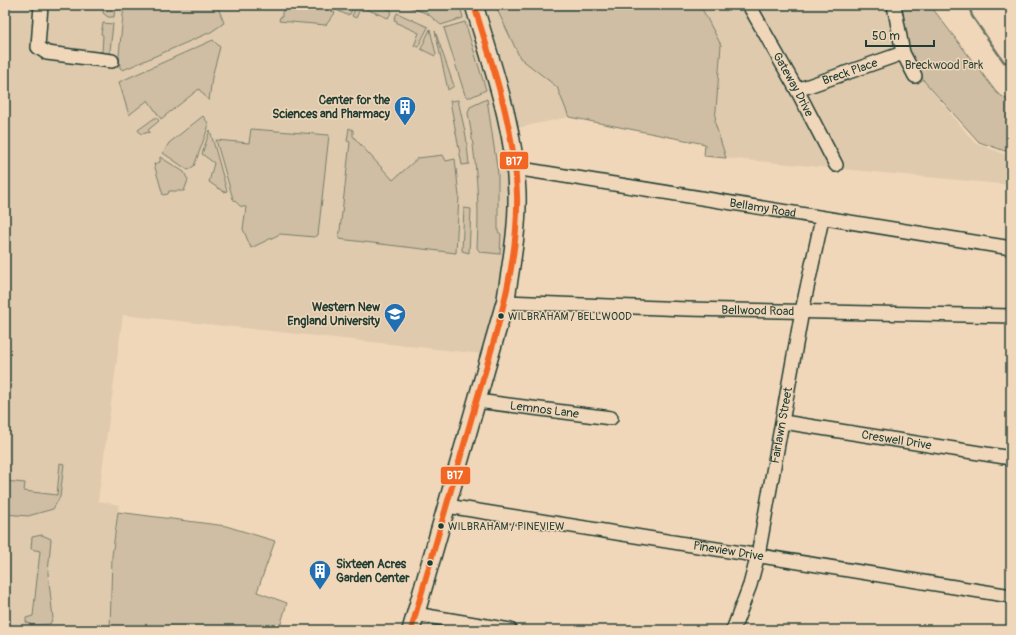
<svg xmlns="http://www.w3.org/2000/svg" width="1016" height="635" viewBox="0 0 1016 635" font-family="Pangolin,sans-serif">
	<rect width="100%" height="100%" fill="#f1d7b9"/>
	<filter id="ink" filterUnits="userSpaceOnUse"><feTurbulence type="fractalNoise" baseFrequency=".025" numOctaves="2"/><feDisplacementMap in="SourceGraphic" scale="8" xChannelSelector="R" yChannelSelector="G"/><feConvolveMatrix kernelMatrix="1 2 1 2 8 2 1 2 1" color-interpolation-filters="sRGB"/></filter>
	<g filter="url(#ink)">
		<polygon fill="#dfcaae" points="5,5 890,5 924,81 974,142 1011,157 1011,185 704,156 705,144 569,117 503,131 509,172 509,224 497,303 482,354 123,315 98,501 119,505 112,556 110,630 5,630"/>
		<g fill="#cfbea3" stroke="#777e6c">
			<polygon points="104,5 115,5 114,17 108,17 103,13"/>
			<polygon points="124,5 217,5 224,23 211,32 123,70 120,68 119,55"/>
			<polygon points="288,5 321,5 335,13 326,25 279,21 280,17 282,17 282,12"/>
			<polygon points="326,5 354,5 350,14 347,15"/>
			<polygon points="357,5 379,5 392,11 388,18 361,7 356,18 352,16"/>
			<polygon points="404,5 460,5 463,18 441,25 428,14"/>
			<polygon points="495,5 700,5 721,45 715,123 726,158 704,156 705,144 569,117 557,87 520,58"/>
			<polygon points="892,5 930,5 997,93 1011,102 1011,153 979,142 924,81 908,50"/>
			<polygon points="397,13 428,27 418,47 414,46 419,33 397,23 397,21 394,20"/>
			<polygon points="465,22 486,90 471,97 467,97 465,95 444,28"/>
			<polygon points="103,23 113,24 109,60 99,59 99,52 102,52 103,35 101,34"/>
			<polygon points="430,29 436,54 435,56 421,49"/>
			<polygon points="435,31 454,86 448,90"/>
			<polygon points="213,40 220,47 212,77 209,101 199,89 161,119 148,100 129,115 119,82"/>
			<path d="M 487,99 L 498,174 L 498,232 L 501,234 L 500,254 L 480,252 L 477,248 C 480,202 476,158 468,113 L 470,107 Z"/>
			<polygon points="458,100 466,136 469,164 462,165 450,101"/>
			<polygon points="203,116 208,123 208,128 194,166 188,170 163,153 169,143"/>
			<polygon points="156,117 159,121 148,130 150,132 141,134 138,130"/>
			<polygon points="349,128 353,130 353,136 358,142 393,180 418,158 443,155 446,161 455,159 459,196 456,253 339,239 350,142 347,141"/>
			<polygon points="251,129 329,135 318,235 315,237 280,234 251,248 243,229 246,207 240,206 233,199 216,140 249,143"/>
			<polygon points="210,130 227,191 224,192 209,182 214,163 202,154"/>
			<polygon points="160,157 184,172 188,180 184,191 169,191 168,194 163,195 154,164 160,162"/>
			<polygon points="464,208 471,209 469,253 462,251"/>
			<polygon points="60,463 64,464 60,497 53,509 28,516 5,514 5,481 25,483 24,491 57,495"/>
			<polygon points="118,512 226,526 275,541 257,592 287,603 279,630 110,630 112,556"/>
			<polygon points="42,535 51,539 48,573 53,618 50,624 32,625 26,622 26,618 33,616 40,551 31,549 32,537"/>
		</g>
		<g fill="none" stroke-linecap="round" stroke-linejoin="round">
			<polyline stroke="#6b7564" stroke-width="2.5" points="969,5 972,16 1004,62 1011,63"/>
			<g stroke="#1f3d34" stroke-width="16">
				<g id="minor">
					<polyline points="41,5 38,47 47,53 112,61"/>
					<path id="s1" d="M 749,5 L 797,90 L 836,165"/>
					<polyline points="894,5 903,53 915,76"/>
					<path id="s2" d="M 797,90 L 903,53"/>
					<path id="s3" d="M 515,168 L 1011,248"/>
					<path id="s4" d="M 505,302 L 687,309 L 1011,316"/>
					<path id="s5" d="M 477,401 L 611,418"/>
					<path id="s6" d="M 783,422 L 1011,458"/>
					<path id="s7" d="M 447,506 L 1011,596"/>
					<polyline points="415,614 510,630"/>
					<path id="s8" d="M 733,630 L 750,585 L 758,555 L 802,311 L 822,219"/>
				</g>
			</g>
			<g stroke="#1f3d34" stroke-width="20">
				<path id="major" d="M 411,630 L 506,299 C 511,264 518,229 517,193 C 515,128 492,66 474,5"/>
			</g>
			<use href="#minor" stroke="#f1d7b9" stroke-width="13"/>
			<use href="#major" stroke="#f1d7b9" stroke-width="17"/>
			<g stroke="#f1d7b9" stroke-width="9">
				<path id="bus-1" d="M 411,630 C 432,555 454,481 475,406 C 495,337 519,267 517,194 C 515,129 493,67 474,5"/>
			</g>
			<use href="#bus-1" stroke="#f26522" stroke-width="6"/>
		</g>
	</g>
	<defs>
		<g id="building-pin" transform="scale(1.15)"><path d="M0 17L-7.5 6A9.5 9.5 0 1 1 7.5 6Z" fill="#1f6fb2" stroke="#f1d7b9"/><path d="M-4-6H4V6H1V3H-1V6H-4ZM-2.5-4.3h1.7v1.8h-1.7ZM.8-4.3h1.7v1.8H.8ZM-2.5-1h1.7V.8h-1.7ZM.8-1h1.7V.8H.8Z" fill="#fff"/></g>
		<g id="university-pin" transform="scale(1.15)"><path d="M0 17L-7.5 6A9.5 9.5 0 1 1 7.5 6Z" fill="#1f6fb2" stroke="#f1d7b9"/><path d="M0-5L7-2L0 1L-7-2ZM-4 1L0 2.5L4 1V4Q0 6-4 4Z" fill="#fff"/></g>
	</defs>
	<g fill-rule="evenodd">
		<use href="#building-pin" x="405" y="107"/>
		<use href="#university-pin" x="395" y="314"/>
		<use href="#building-pin" x="320" y="571"/>
	</g>
	<g fill="#1f3d34" stroke="#f1d7b9" stroke-width="1.5">
		<circle cx="501" cy="316" r="3.5"/>
		<circle cx="441" cy="526" r="3.5"/>
		<circle cx="430" cy="563" r="3.5"/>
	</g>
	<g text-anchor="middle" dominant-baseline="central" stroke-width="3" stroke-linejoin="round" paint-order="stroke">
		<g font-size="11" fill="#1f3d34" stroke="#f1d7b9" text-anchor="start">
			<text x="508" y="316">WILBRAHAM / BELLWOOD</text>
			<text x="448" y="526">WILBRAHAM / PINEVIEW</text>
		</g>
		<g font-size="12" fill="#314a3f" stroke="#f1d7b9">
			<text x="944" y="65">Breckwood Park</text>
		</g>
		<g font-size="12" fill="#1f3d34" stroke="#f1d7b9">
			<text stroke="none"><textPath href="#s2" startOffset="56">Breck Place</textPath></text>
			<text stroke="none"><textPath href="#s1" startOffset="91">Gateway Drive</textPath></text>
			<text stroke="none"><textPath href="#s3" startOffset="251">Bellamy Road</textPath></text>
			<text stroke="none"><textPath href="#s4" startOffset="253">Bellwood Road</textPath></text>
			<text stroke="none"><textPath href="#s5" startOffset="68">Lemnos Lane</textPath></text>
			<text stroke="none"><textPath href="#s8" startOffset="211">Fairlawn Street</textPath></text>
			<text stroke="none"><textPath href="#s6" startOffset="115">Creswell Drive</textPath></text>
			<text stroke="none"><textPath href="#s7" startOffset="285">Pineview Drive</textPath></text>
		</g>
		<g font-size="12" font-weight="bold" fill="#1f3d34" stroke="#f1d7b9" text-anchor="end">
			<text x="390" y="100">Center for the<tspan x="390" dy="14">Sciences and Pharmacy</tspan></text>
			<text x="380" y="307">Western New<tspan x="380" dy="14">England University</tspan></text>
			<text x="336" y="564" text-anchor="start">Sixteen Acres<tspan x="336" dy="14">Garden Center</tspan></text>
		</g>
	</g>
	<g stroke="#f1d7b9" stroke-width="1.5">
		<rect x="499" y="151" width="30" height="19" rx="4" fill="#f26522"/>
		<rect x="440" y="466" width="31" height="19" rx="4" fill="#f26522"/>
	</g>
	<g font-size="11" text-anchor="middle" font-weight="bold" fill="#fff">
		<text x="514" y="165">B17</text>
		<text x="455" y="479">B17</text>
	</g>
	<rect width="1016" height="635" fill="none" stroke="#f1d7b9" stroke-width="20"/>
	<rect x="10" y="10" width="996" height="615" fill="none" stroke="#1f3d34" stroke-width="1.5" filter="url(#ink)"/>
	<path d="M866 40v6h68v-6" fill="none" stroke="#1f3d34" stroke-width="2"/>
	<text x="872" y="40" font-size="12" fill="#1f3d34" stroke="#f1d7b9" stroke-width="3" paint-order="stroke">50 m</text>
</svg>
